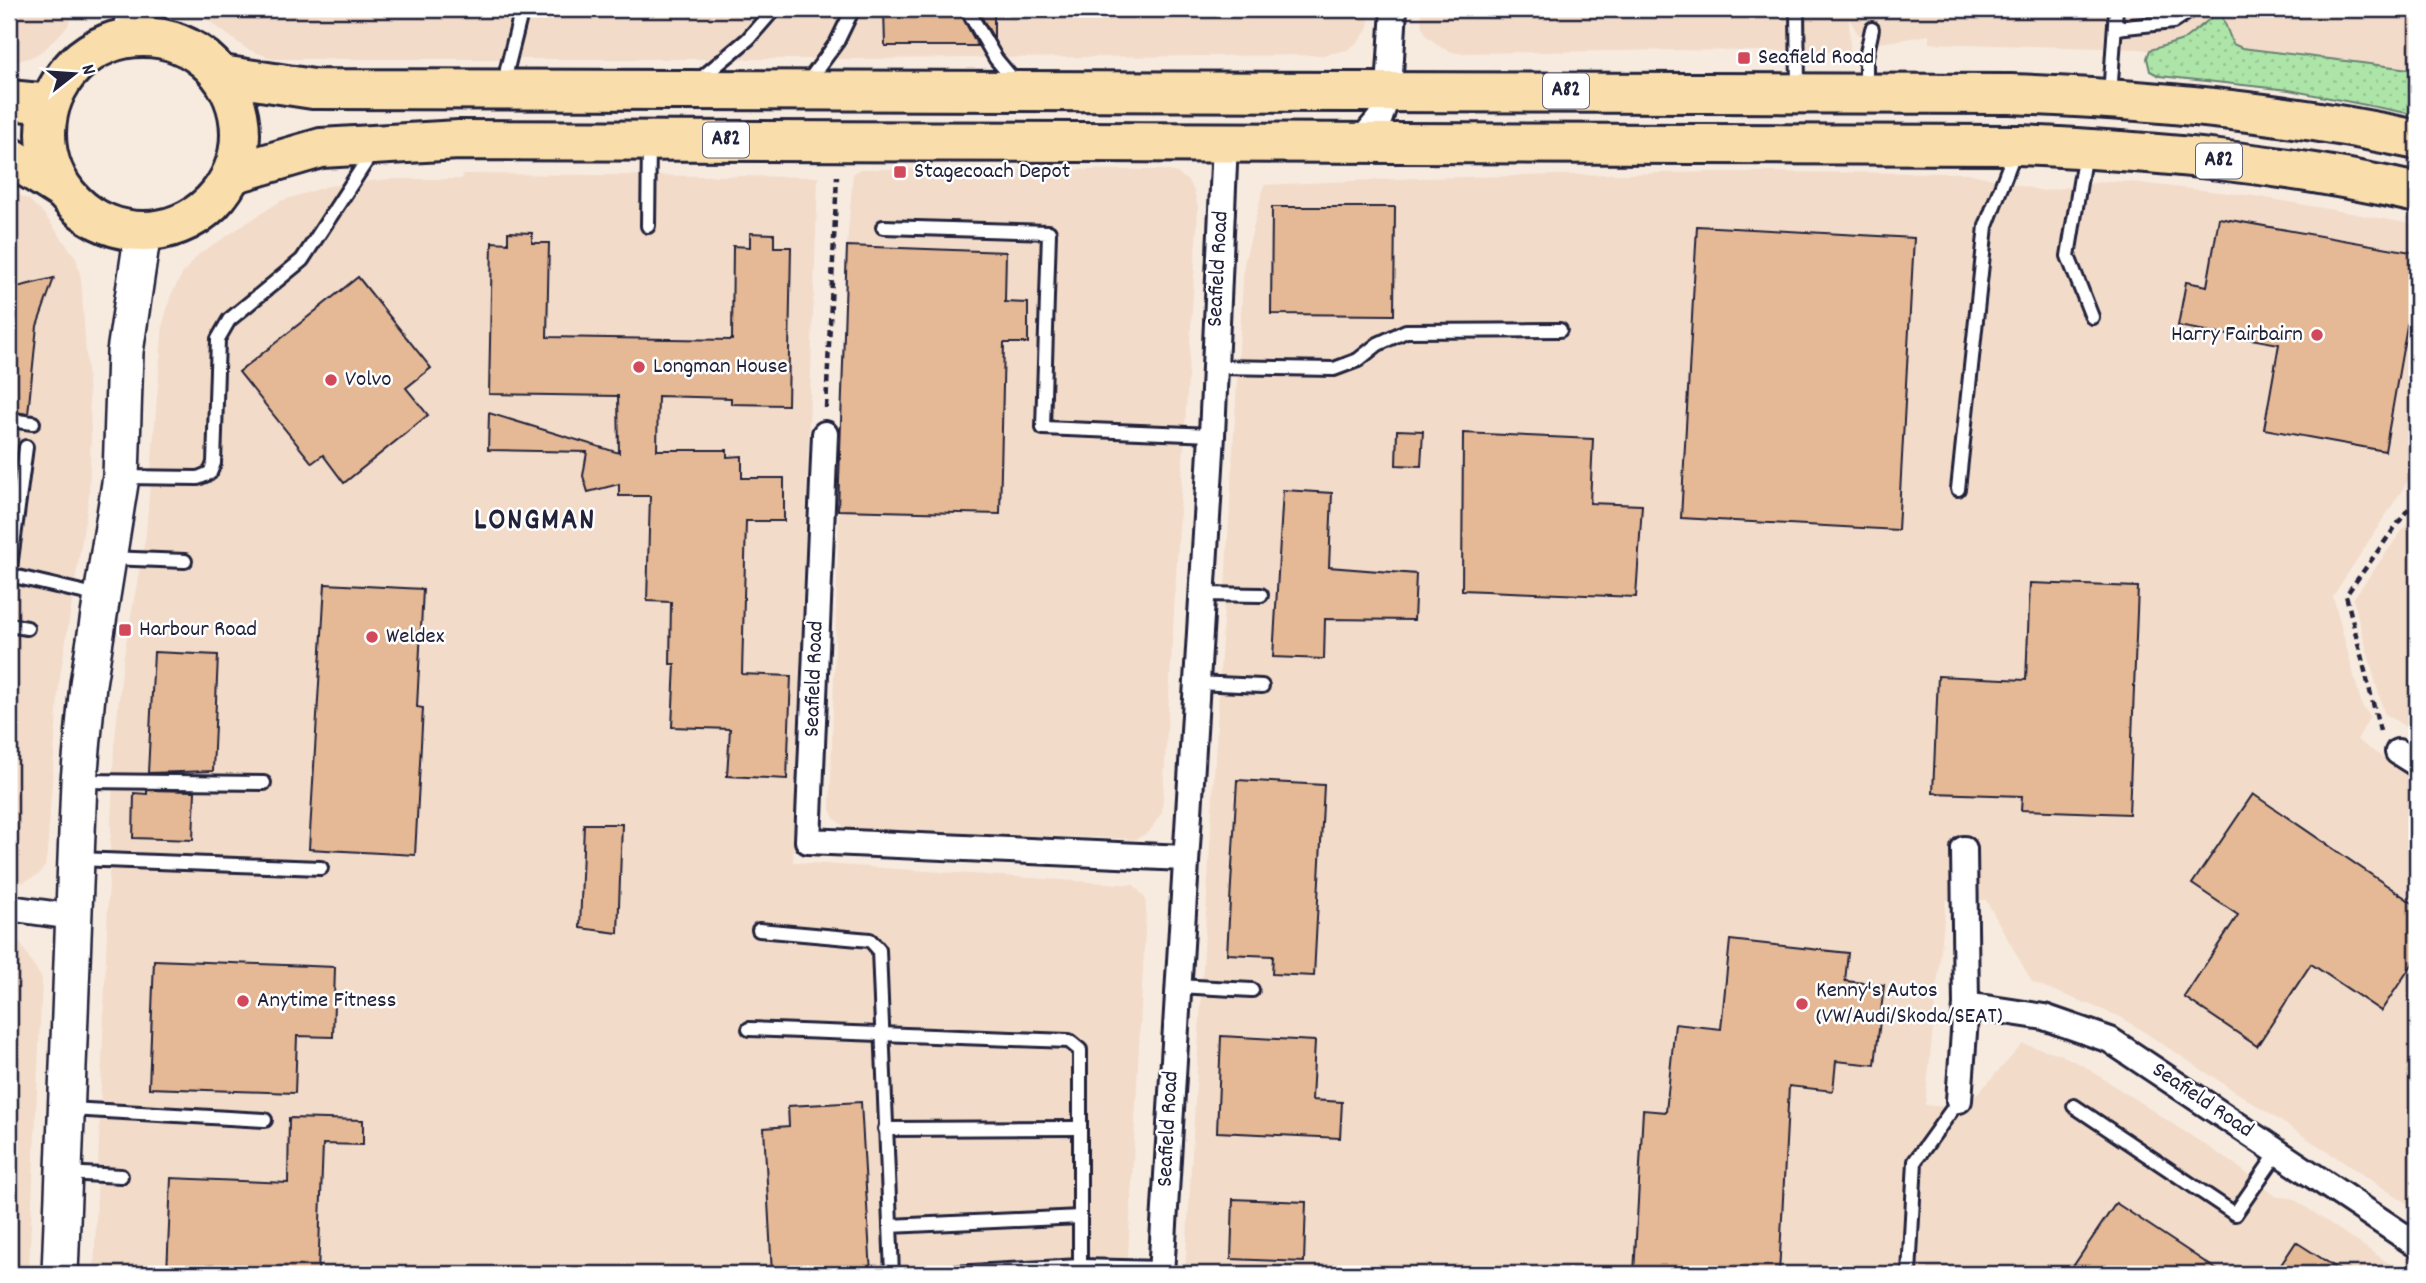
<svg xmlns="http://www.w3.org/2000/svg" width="2426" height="1283" viewBox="0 0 2426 1283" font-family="Dekko,sans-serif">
	<defs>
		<pattern id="grass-dots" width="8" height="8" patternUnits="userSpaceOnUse" patternTransform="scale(1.75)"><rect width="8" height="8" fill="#ade5a9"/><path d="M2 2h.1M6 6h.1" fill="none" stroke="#95c492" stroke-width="1.8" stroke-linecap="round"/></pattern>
	</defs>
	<rect width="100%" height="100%" fill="#f7eadf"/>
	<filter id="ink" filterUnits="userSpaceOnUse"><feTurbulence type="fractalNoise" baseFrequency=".0143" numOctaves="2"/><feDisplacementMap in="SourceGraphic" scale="14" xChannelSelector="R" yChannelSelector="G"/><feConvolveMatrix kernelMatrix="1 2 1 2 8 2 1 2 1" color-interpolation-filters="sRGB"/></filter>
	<g filter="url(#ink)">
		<g fill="#f2dbc9">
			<polygon points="9,9 77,9 67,27 46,48 34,56 9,64"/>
			<polygon points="193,9 1370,9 1370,16 1367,30 1359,41 1347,50 1323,55 855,59 274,59 247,49"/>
			<polygon points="1420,9 2417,9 2417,89 2140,49 1929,43 1929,35 1880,43 1858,34 1849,18 1850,52 1678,50 1456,53 1442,48 1427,36 1422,27"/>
			<polygon points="860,169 1163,170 1177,173 1188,181 1194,191 1198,208 1162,812 1149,832 1136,839 847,829 834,818 830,809 847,246 853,174"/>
			<polygon points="1720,172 1967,173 2043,191 2107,181 2128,182 2254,196 2417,225 2417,467 2333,596 2362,706 2370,716 2357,740 2417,781 2417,1210 2121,1017 2032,982 1986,900 1946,900 1925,1105 1964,1109 2023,1044 2059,1054 2082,1065 2233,1163 2277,1197 2292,1198 2396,1268 2398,1274 1185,1274 1244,264 1264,185 1418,178"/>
			<polygon points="463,174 818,177 793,862 1134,885 1145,898 1146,911 1127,1274 94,1274 114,748 123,660 146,534 163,324 171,295 183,273 199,254 281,201 328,186 390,179 462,179"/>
			<polygon points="9,190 29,200 43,213 76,258 81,279 91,431 89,495 59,683 47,853 45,866 38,875 9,889"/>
			<polygon points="2417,510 2417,734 2384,713 2353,599"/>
			<polygon points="9,937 17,938 42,979 29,1267 19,1274 9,1274"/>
		</g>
		<polygon fill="url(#grass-dots)" stroke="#688472" stroke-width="2" points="2220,11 2233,44 2242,48 2417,70 2417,115 2289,90 2160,76 2150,71 2147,58 2150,50 2183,40"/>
		<g fill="#e5b995" stroke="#22223b" stroke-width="2">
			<polygon points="884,9 958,9 978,46 885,46"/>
			<polygon points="977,9 994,9 994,39"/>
			<polygon points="1272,207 1395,207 1394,315 1271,314"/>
			<polygon points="2219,218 2417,253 2417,269 2385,451 2264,429 2279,344 2178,326 2186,282 2207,286"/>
			<polygon points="1697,226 1914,238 1898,530 1681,518"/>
			<polygon points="508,232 532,233 532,243 549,243 547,337 732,340 733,246 750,247 750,233 774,234 774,247 791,247 788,405 731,404 731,398 658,396 657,450 727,450 727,457 742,456 742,478 784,478 784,521 746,521 742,674 791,676 787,779 727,776 730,729 672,727 675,664 670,664 671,602 647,601 650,496 619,496 619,484 588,492 583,476 587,452 488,450 489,413 619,453 618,396 489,394 492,242 508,243"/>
			<polygon points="847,246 1006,252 1005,302 1028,303 1028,343 1004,343 1000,514 838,510"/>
			<polygon points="358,277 431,368 406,388 428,415 344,483 323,455 312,463 239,372"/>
			<polygon points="54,278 37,326 28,414 9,411 9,289"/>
			<polygon points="1397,430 1423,431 1421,466 1396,465"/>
			<polygon points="1463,433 1593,439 1590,503 1642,505 1636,597 1462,590"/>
			<polygon points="1283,490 1332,493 1329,567 1416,574 1414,620 1325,619 1324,659 1273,657"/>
			<polygon points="2030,583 2138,587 2129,814 2021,810 2022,796 1933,793 1938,676 2026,680"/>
			<polygon points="325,584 423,589 417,707 423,708 415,855 309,849"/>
			<polygon points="154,652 218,655 213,771 148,773"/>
			<polygon points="1237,780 1324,785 1314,976 1272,974 1273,956 1227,954"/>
			<polygon points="147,790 195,791 193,840 133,838 134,793 147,794"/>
			<polygon points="2253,794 2417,906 2417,957 2381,1011 2311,964 2257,1046 2184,997 2238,915 2192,884"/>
			<polygon points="584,824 622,824 618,933 580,928"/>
			<polygon points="1730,940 1848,953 1845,981 1884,985 1875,1065 1836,1061 1833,1091 1789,1086 1779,1274 1634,1274 1643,1110 1666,1112 1675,1024 1721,1029"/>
			<polygon points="154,960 335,967 333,1037 297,1036 295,1093 149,1088"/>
			<polygon points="1221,1036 1315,1041 1312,1100 1342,1102 1340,1138 1217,1132"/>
			<polygon points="861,1102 871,1274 772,1274 764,1128 789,1126 788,1106"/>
			<polygon points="289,1118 363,1120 363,1145 323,1144 318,1274 167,1274 171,1178 288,1183"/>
			<polygon points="1233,1199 1306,1202 1304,1262 1231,1259"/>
			<polygon points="2116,1203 2223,1274 2068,1274"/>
			<polygon points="2296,1242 2346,1274 2275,1274"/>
		</g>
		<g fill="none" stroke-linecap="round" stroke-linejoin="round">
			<g stroke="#22223b" stroke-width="18">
				<g id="lane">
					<polyline points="967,9 996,59 1017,84"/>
					<polyline points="1797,9 1798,89"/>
					<polyline points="2116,28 2173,22 2193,9"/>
					<polyline points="699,80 748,39 774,9"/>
					<polyline points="807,83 837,42 853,9"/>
					<polyline points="507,87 507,69 522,9"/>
					<polyline points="1866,91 1866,57 1872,29"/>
					<polyline points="2110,96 2116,9"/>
					<polyline points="2085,152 2068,256 2092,317"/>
					<polyline points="648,226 649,143"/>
					<polyline points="883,227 1049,232 1043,428 1212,435"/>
					<polyline points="1214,367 1334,369 1358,360 1378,344 1406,331 1560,330"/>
					<polyline points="9,420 33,423"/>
					<polyline points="124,477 198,478 210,473 214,463 218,339 229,320 302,260 373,151"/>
					<polyline points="1958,489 1986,226 2015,151"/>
					<polyline points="109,558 185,561"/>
					<polyline points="9,575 26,447"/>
					<polyline points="9,575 99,596"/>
					<polyline points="1201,594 1261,595"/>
					<polyline points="9,625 27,628"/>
					<polyline points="1196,683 1262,686"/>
					<polyline points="83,781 264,783"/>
					<polyline points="77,859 321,868"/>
					<polyline points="759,930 870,940 879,950 892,1274"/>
					<polyline points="1177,986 1252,990"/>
					<polyline points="749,1029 1069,1041 1080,1050 1080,1274"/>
					<polyline points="2074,1106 2235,1214 2278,1152"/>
					<polyline points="70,1109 265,1120"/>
					<polyline points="885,1129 1080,1128"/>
					<polyline points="65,1173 121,1176"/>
					<polyline points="890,1226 1080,1217"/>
					<polyline points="934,1274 1080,1266 1162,1268"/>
					<polyline points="1909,1274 1915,1161 1959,1100"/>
				</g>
			</g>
			<g stroke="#22223b" stroke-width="30">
				<g id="street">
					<polyline points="1360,142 1380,118 1389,90 1394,9"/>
					<polyline points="825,434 808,841 1184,858"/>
					<polyline points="2398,752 2417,764"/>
					<polyline points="9,908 74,917"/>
					<polyline points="1966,1005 2044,1017 2110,1040 2417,1245"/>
					<polyline points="1959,1100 1966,1005 1964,849"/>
					<polyline points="1161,1274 1212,435 1225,142"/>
				</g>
			</g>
			<g stroke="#22223b" stroke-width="40">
				<g id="secondary">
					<polyline points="131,9 137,36"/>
					<polyline points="60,1274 79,781 88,684 121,477 125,352 143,231"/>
				</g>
			</g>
			<g stroke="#22223b" stroke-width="44">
				<g id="highway">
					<circle cx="143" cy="134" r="97"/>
					<path d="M 221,75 L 313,89 L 2010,94 C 2146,99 2284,111 2417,140"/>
					<polyline points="9,100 50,104"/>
					<polyline points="9,156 64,191"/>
					<path d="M 232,174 L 321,148 L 459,140 L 2018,145 C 2152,151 2287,163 2417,193"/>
				</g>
			</g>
			<g stroke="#22223b" stroke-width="4.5" stroke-dasharray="7 5" stroke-linecap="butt">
				<polyline points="826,408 837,176"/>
				<polyline points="2380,731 2346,595 2417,497"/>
			</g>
			<use href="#lane" stroke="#fff" stroke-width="12"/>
			<use href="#street" stroke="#fff" stroke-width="24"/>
			<use href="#secondary" stroke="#fff" stroke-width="35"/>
			<use href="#highway" stroke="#f9ddab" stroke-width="38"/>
		</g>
	</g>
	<g fill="#d1495b" stroke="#fff" stroke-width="2.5">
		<rect x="1737" y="51" width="14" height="14" rx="3.5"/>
		<rect x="893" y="165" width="14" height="14" rx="3.5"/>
		<circle cx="2317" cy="335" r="7"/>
		<circle cx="639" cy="367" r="7"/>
		<circle cx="331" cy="380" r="7"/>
		<rect x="118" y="623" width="14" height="14" rx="3.5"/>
		<circle cx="372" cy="637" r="7"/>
		<circle cx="243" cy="1001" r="7"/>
		<circle cx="1802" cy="1004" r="7"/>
	</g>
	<g text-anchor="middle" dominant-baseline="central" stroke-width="5" stroke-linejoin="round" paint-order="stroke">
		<g fill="#fff" stroke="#646476" stroke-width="2">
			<rect x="1543" y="73.5" width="46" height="35" rx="5"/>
			<rect x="703" y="122.5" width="46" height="35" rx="5"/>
			<rect x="2196" y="143.5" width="46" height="35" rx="5"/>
		</g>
		<g font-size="21" font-weight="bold" fill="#22223b">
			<text x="1566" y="91">A82</text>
			<text x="726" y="140">A82</text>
			<text x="2219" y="161">A82</text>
		</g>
		<g font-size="23" fill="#22223b" stroke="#fff" text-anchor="start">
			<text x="1758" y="58">Seafield Road</text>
			<text x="914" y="172">Stagecoach Depot</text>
			<text x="2303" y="335" text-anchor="end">Harry Fairbairn</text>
			<text x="653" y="367">Longman House</text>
			<text x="345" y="380">Volvo</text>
			<text x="139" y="630">Harbour Road</text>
			<text x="386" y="637">Weldex</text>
			<text x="1816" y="991">Kenny's Autos<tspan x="1816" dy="26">(VW/Audi/Skoda/SEAT)</tspan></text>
			<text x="257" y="1001">Anytime Fitness</text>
		</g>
		<g font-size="23" fill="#22223b" stroke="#fff">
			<text transform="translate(1219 269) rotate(-87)">Seafield Road</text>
			<text transform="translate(815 679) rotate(-88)">Seafield Road</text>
			<text transform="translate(2202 1101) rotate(34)">Seafield Road</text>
			<text transform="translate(1169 1129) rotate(-87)">Seafield Road</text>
		</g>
		<g font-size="30" font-weight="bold" letter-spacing="2" fill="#22223b" stroke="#fff">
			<text x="535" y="522">LONGMAN</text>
		</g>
	</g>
	<rect width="2426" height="1283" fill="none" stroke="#fff" stroke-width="35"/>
	<rect x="18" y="18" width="2391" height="1248" fill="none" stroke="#22223b" stroke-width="2.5" filter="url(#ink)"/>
	<g transform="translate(74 74) rotate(73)" stroke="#ffffff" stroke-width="5" paint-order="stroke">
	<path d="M0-5L12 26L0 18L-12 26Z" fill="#22223b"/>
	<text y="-10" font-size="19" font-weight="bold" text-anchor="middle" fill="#22223b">N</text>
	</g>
</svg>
